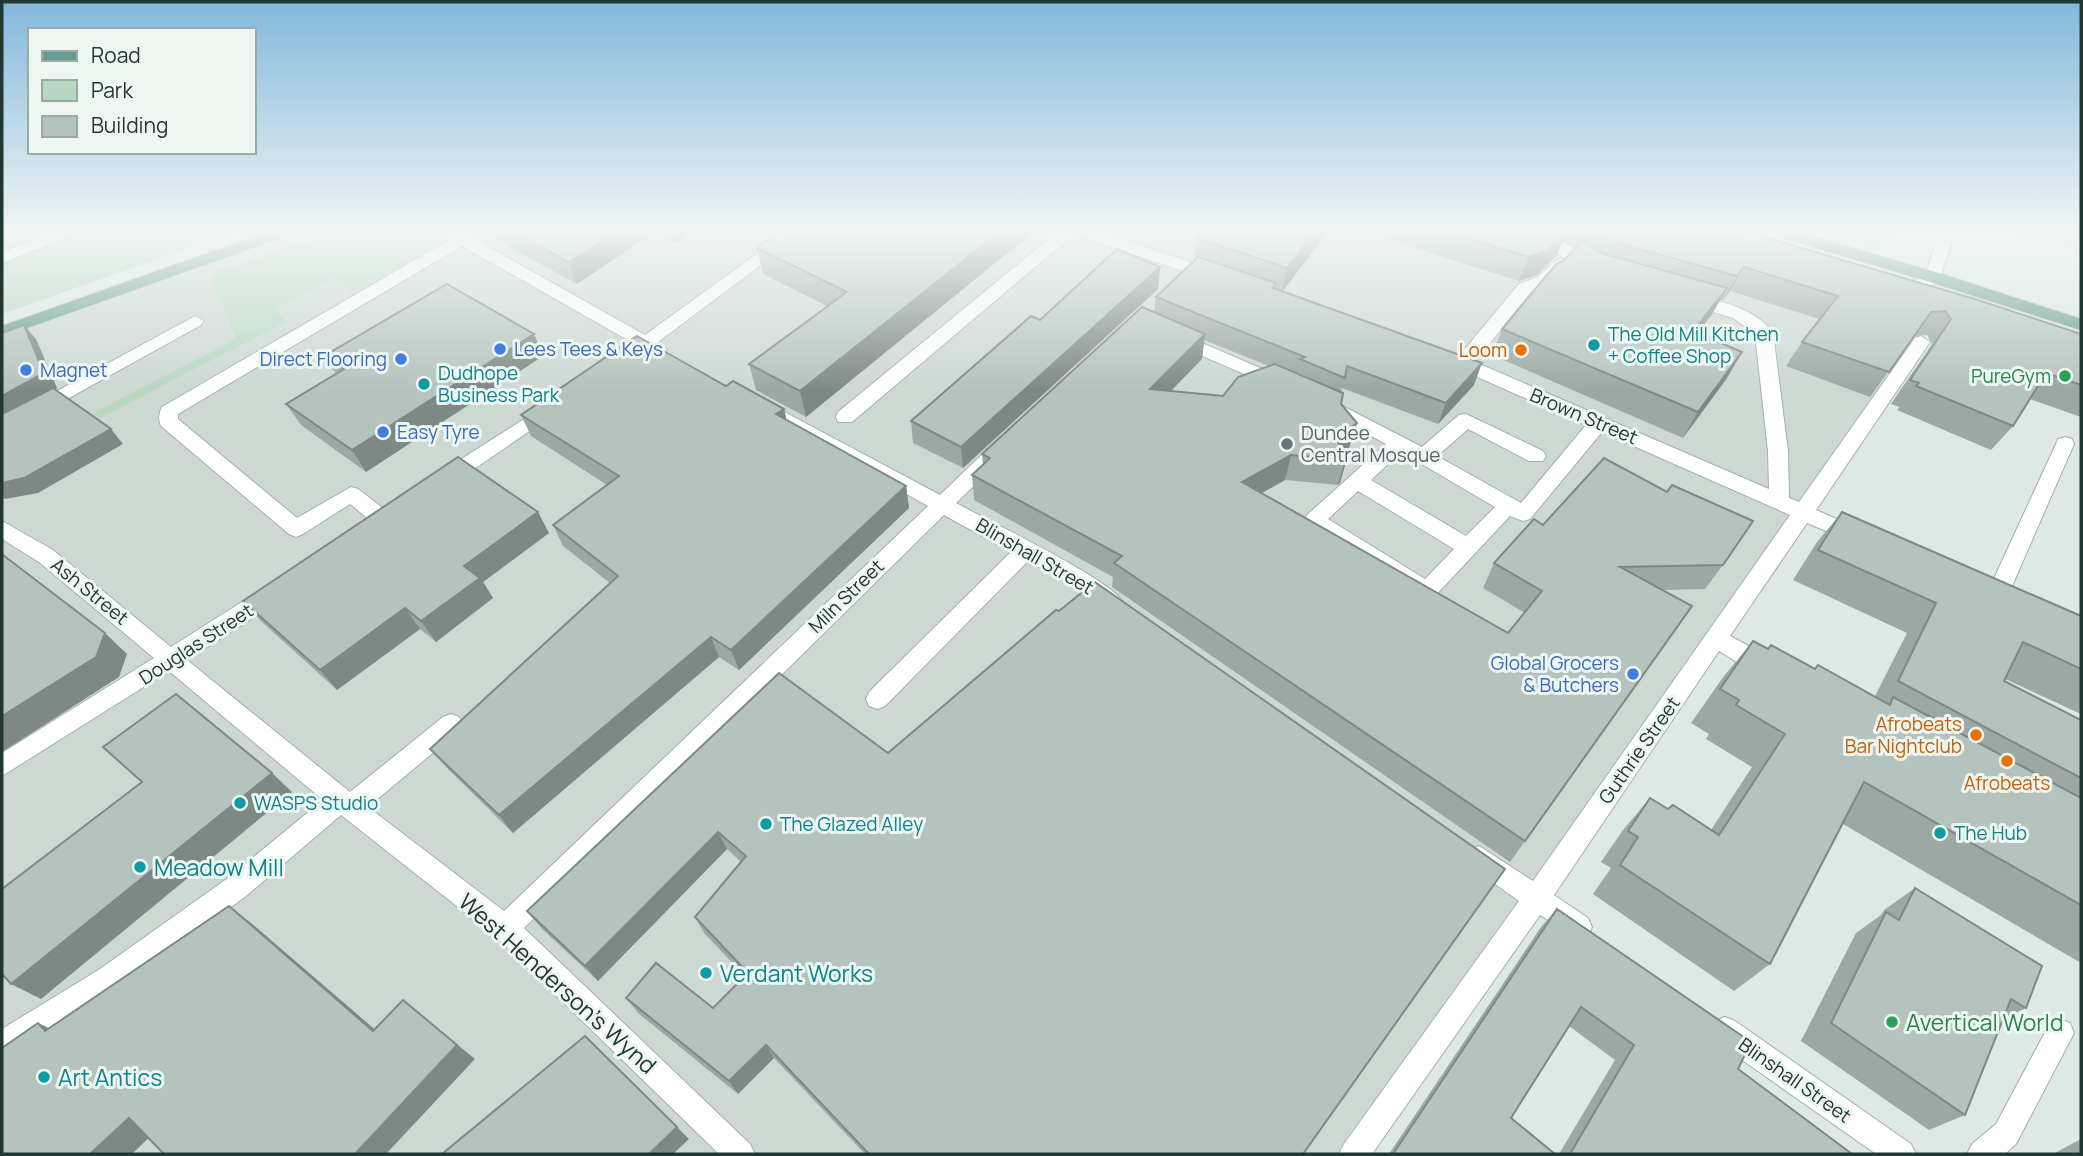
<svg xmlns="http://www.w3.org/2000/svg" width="2083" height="1156" viewBox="0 0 2083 1156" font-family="Manrope,sans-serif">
	<rect width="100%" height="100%" fill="#dee8e4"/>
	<g fill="#cdd8d3">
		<polygon points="310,229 1687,229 1929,302 1921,342 1528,910 1354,1154 2,1154 2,338"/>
		<polygon points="2004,229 2081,229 2081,253 2035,238"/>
	</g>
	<g fill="#b8d8c2">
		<polygon points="2,229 243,229 2,314"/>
		<polygon points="338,229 413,229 441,245 353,292 334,279 274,310 287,321 93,422 86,417 237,338 212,284 215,273"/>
		<polygon points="1804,229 1902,229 1879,249"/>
	</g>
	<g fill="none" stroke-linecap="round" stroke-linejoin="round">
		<g stroke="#a2afab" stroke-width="2">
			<g id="minor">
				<polygon points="62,229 84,229 82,232 2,263 2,252"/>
				<path d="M 436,229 L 455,229 L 469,236 L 645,335 L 791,229 L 809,229 L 658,342 L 667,350 L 658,356 L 646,351 L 636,356 L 630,354 L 627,350 L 633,343 L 462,246 L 178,414 L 178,419 L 297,518 L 351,487 L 358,489 L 392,515 L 395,520 L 392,525 C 376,530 362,513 350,504 L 303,534 L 296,537 L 289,534 L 161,426 C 158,419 159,413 162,407 L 451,239 Z"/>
				<polygon points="1061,229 1089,229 1221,272 1223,276 1221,280 1209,280 1074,234 852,422 838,422 836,417 838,412"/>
				<path d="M 1493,229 C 1528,228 1576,240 1599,269 L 1591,274 L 1585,273 L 1553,250 L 1495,232 Z"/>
				<polygon points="1940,229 1956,229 1939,281 1922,289 1891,291 1889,287 1891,283 1918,279 1926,274"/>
				<path d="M 1561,259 L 1567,261 L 1569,264 L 1550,285 L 1531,292 L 1475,362 L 1769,489 L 1768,451 L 1755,334 L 1733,318 L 1682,303 L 1680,299 L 1688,294 C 1718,301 1754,306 1773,333 L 1788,451 L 1789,498 L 1799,502 L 1915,338 L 1921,336 L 1930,342 L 1816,510 L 1864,531 L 1867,536 L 1864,541 L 1857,544 L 1850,541 L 1807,523 L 1730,636 L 1775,660 L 1778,667 L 1775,674 C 1758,679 1735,660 1719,651 L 1554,895 L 1588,918 L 1592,927 L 1588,936 L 1579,940 L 1540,915 L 1372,1154 L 1339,1154 L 1344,1144 L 1519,901 L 1470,866 L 1466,858 L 1470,850 L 1479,846 L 1533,881 L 1790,515 L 1602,432 L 1530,519 L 1523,521 L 1510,516 L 1434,597 L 1427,599 L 1307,525 L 1304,520 L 1307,515 L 1386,444 L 1320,408 L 1318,404 L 1320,400 L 1327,398 L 1422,447 L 1459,415 L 1466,414 L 1543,451 L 1546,456 L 1543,461 L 1529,461 L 1468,429 L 1437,456 L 1521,503 L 1586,425 L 1457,368 L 1444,359 L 1453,353 L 1460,355 L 1519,284 L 1538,277 L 1555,261 ZM 1401,452 L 1495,507 L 1466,536 L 1371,480 ZM 1358,491 L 1454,549 L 1425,579 L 1328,519 Z"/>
				<polygon points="195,316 204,321 201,325 2,435 2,421"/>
				<polygon points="1176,332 1284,378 1287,382 1284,386 1272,386 1170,342 1167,338"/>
				<path d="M 760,399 L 940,495 L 997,440 L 1011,440 L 1014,445 L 1011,450 L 956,503 C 985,519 1111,580 1122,601 L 1119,607 L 1111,609 L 1103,607 L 1082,591 L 1028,561 L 885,706 L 877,709 L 869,706 L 866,699 L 869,692 L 1011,552 L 944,515 L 524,928 L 750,1144 L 755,1154 L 719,1154 L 496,937 L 341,815 L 246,896 L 120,989 L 2,1059 L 2,1029 L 100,969 L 228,878 L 323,800 L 169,671 L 2,776 L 2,753 L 154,658 L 39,562 L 2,539 L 2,521 L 53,550 L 171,647 L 264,588 L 272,586 L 280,588 L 283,594 L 280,600 L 187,660 L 350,792 L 443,717 L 451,714 L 459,717 L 463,724 L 459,731 L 368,807 L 504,911 L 928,506 L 753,409 L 751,405 L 753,401 Z"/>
				<polygon points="549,403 556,405 558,409 556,413 452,484 438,484 435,479 438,474"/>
				<polygon points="2065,437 2072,439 2074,444 2006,600 2003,606 1995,608 1987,606 1984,600 2056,444 2058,439"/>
				<polygon points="1725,1017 1735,1021 1911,1144 1916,1154 1876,1154 1715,1041 1711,1031 1715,1021"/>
				<polygon points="2060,1019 2070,1023 2074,1033 2016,1144 2005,1154 1967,1154 1972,1144 1996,1124 2050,1023"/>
			</g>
		</g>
		<g stroke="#bcc3c2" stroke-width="2">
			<g id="major">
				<polygon points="276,229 299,229 297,232 2,337 2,326"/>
				<polygon points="1761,229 1786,229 1939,273 2081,319 2081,330 1927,281 1763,232"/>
			</g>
		</g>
		<use href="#minor" fill="#fff" fill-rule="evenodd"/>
		<use href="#major" fill="#669b8f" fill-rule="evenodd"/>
	</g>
	<g fill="#9ba8a3" fill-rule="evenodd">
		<polygon points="476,229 697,229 676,243 653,233 577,284"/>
		<path d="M 1330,229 L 1282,292 L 1474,385 L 1438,424 L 1342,388 L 1341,393 L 1341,404 L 1357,423 L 1349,448 L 1344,452 L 1347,458 L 1340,483 L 1338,485 L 1285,480 L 1262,493 L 1508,633 L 1525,613 L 1483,588 L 1494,563 L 1543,525 L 1723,565 L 1705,589 L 1662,590 L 1692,606 L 1510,862 L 1112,587 L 1113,577 L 974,500 L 972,475 L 983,465 L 982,454 L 1154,312 L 1156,297 L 1194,261 L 1197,238 ZM 1204,340 L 1269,366 L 1223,396 L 1171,391 L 1202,359 Z"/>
		<polygon points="1356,229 1737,229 2081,334 2081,417 2030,399 2013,426 1991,450 1897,410 1900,407 1891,404 1932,344 1927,335 1914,336 1870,397 1786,366 1802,342 1819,319 1730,291 1723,300 1720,300 1712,314 1698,333 1727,378 1683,438 1492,355 1502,329 1575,248 1566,242 1563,241 1557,255 1537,275 1519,281"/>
		<polygon points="2018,229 2049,229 2043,236"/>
		<polygon points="757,248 975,278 806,417 756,390 749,364 827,306 763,274"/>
		<polygon points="1160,267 1158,289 963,468 913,443 911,421 1040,320"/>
		<polygon points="534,334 543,356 366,472 301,425 286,404 336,374 324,356"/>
		<polygon points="726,386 784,409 786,419 906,486 909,508 739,670 719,657 513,833 446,767 430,749 610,583 563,546 553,525 607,485 531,436 521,415"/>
		<polygon points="1842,512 2081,616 2081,714 2005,679 2004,681 2081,720 2081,963 1843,824 1770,964 1734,991 1593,894 1611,868 1601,862 1623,830 1650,798 1668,809 1711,830 1752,767 1706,739 1709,734 1691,723 1724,676 1753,641 1768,649 1814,669 1818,665 1875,696 1907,633 1793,580 1817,542"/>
		<polygon points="549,533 483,582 493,598 436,642 420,629 337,690 262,622 243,601"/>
		<polygon points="779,673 1303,1154 865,1154 774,1058 738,1094 638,1013 626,998 713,1008 745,976 704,933 695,917 741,862 727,849 598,981 541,928 527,911"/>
		<polygon points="1915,888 2026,1008 2003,1019 1965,1115 1929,1130 1801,1041 1856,933 1881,915 1884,910"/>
		<polygon points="1557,909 1738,1069 1852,1154 1559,1154 1615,1060 1569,1026 1511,1118 1555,1154 1389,1154 1541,927"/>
		<polygon points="2081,1139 2081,1154 2053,1154"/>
	</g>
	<g fill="#7e8884">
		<polygon points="620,229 652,229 653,233 577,284 569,262"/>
		<polygon points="672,229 697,229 676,243"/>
		<polygon points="1003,229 1037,229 806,417 800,391"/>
		<polygon points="1317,229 1330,229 1282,292 1287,268"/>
		<polygon points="1567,231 1557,255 1537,275 1519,281 1529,257"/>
		<polygon points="1160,267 1158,289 963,468 961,447"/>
		<polygon points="1744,267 1730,291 1723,300 1737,276"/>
		<polygon points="1727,288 1712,314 1679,357 1693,331"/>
		<polygon points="24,325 36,339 57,388 2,418 2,396"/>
		<polygon points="534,334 543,356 366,472 352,450"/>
		<polygon points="1205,334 1202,359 1148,414 1150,389"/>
		<polygon points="1742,352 1727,378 1683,438 1698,412"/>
		<polygon points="1482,363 1474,385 1438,424 1446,403"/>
		<polygon points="784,409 789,430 776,414"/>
		<polygon points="1357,423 1349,448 1335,459 1336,439"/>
		<polygon points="111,429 123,444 38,493 5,499 2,496 2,483"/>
		<polygon points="1291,455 1285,480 1237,507 1242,482"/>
		<polygon points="1347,458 1340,483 1338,485 1345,460"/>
		<polygon points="906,486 909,508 739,670 731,650"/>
		<polygon points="538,512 549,533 483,582 493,598 436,642 421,621 464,566"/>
		<polygon points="405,608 420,629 337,690 320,670"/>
		<polygon points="105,633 127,654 119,677 2,752 2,716"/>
		<polygon points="711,637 719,657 513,833 499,815"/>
		<polygon points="272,773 292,792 41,999 11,984"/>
		<polygon points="718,832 727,849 598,981 585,966"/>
		<polygon points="229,906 251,923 393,1045 373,1031"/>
		<polygon points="403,1000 475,1059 386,1154 355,1154"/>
		<polygon points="38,1023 68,1037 45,1031"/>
		<polygon points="766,1045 774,1058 738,1094 729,1081"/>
		<polygon points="129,1118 157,1130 132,1154 90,1154"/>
		<polygon points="677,1127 689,1139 673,1154 649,1154"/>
	</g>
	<g fill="#b4c3bd" stroke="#7e8884" stroke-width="2">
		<polygon points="507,229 620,229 569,262"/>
		<polygon points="783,229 1003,229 800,391 749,364 847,292 757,248"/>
		<polygon points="1205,229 1317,229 1287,268 1197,238"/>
		<polygon points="1438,229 1559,229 1567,231 1546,251 1529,257"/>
		<polygon points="1594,229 1737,229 1975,299 2081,334 2081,385 2046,373 2013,426 1916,386 1919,383 1910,380 1951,319 1945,311 1931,312 1889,372 1802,342 1838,296 1744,267 1737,276 1614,242"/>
		<polygon points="1583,240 1601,253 1727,288 1693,331 1742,352 1698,412 1502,329 1556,264 1563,261"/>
		<polygon points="1117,249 1160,267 961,447 911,421 1031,316 1040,320"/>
		<polygon points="1198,257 1276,283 1273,288 1482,363 1446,403 1347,366 1345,378 1300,359 1305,357 1156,297"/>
		<polygon points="447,284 534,334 352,450 286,404 344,369 324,356"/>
		<polygon points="1142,307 1205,334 1150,389 1223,396 1238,377 1275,364 1343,393 1341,404 1357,423 1336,439 1347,458 1345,460 1291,455 1242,482 1508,633 1542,591 1494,563 1534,519 1543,525 1604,458 1667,492 1672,485 1753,521 1723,565 1620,567 1692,606 1525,841 1114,563 1122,556 972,475 990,458 982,454"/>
		<polygon points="24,325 44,373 2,396 2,333"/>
		<polygon points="637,336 726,386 733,381 784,409 776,414 906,486 731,650 711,637 499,815 430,749 618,576 553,525 619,476 521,415"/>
		<polygon points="53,388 111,429 24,478 2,483 2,414"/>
		<polygon points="458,457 538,512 464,566 480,578 421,621 405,608 320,670 243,601"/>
		<polygon points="1842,512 2081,616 2081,669 2023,642 2004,681 2081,720 2081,778 1898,681 1936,603 1818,550"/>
		<polygon points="3,555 105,633 96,657 2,716 2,556"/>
		<polygon points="1095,582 1505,869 1303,1154 869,1154 766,1045 729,1081 626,998 656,963 713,1008 748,973 695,917 746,856 718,832 585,966 527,911 779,673 888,753 1056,610 1059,611"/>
		<polygon points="1753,641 1768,649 1771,645 1815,669 1818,665 1890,705 1893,697 2081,798 2081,905 1864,782 1770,964 1620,865 1638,837 1628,831 1650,798 1668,809 1673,805 1719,835 1785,734 1736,705 1739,700 1720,689"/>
		<polygon points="176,694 272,773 11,984 2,974 2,889 142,782 103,747"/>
		<polygon points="1915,888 2042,966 2026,1008 2011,999 1965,1115 1831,1023 1886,912 1899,920"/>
		<polygon points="229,906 373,1031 403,1000 457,1045 355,1154 164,1154 129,1118 90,1154 2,1154 2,1048 38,1023 45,1031"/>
		<polygon points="1557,909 1751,1042 1738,1069 1852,1154 1570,1154 1634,1045 1581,1007 1511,1118 1555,1154 1393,1154"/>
		<polygon points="585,1036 677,1127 649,1154 442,1154"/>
	</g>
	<linearGradient id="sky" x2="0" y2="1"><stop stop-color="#82b8dc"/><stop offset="0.59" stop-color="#f0f5f3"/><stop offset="1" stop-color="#f0f5f3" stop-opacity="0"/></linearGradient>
	<rect width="2083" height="391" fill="url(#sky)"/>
	<g fill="#0f9aa8" stroke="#eef6f2" stroke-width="2.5">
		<circle cx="1594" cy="345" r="7"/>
		<circle cx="424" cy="384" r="7"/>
		<circle cx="240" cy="803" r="7"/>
		<circle cx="766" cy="824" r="7"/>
		<circle cx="1940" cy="833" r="7"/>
		<circle cx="140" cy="867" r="7"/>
		<circle cx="706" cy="973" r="7"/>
		<circle cx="44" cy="1077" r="7"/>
	</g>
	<g fill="#3f7fe0" stroke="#eef6f2" stroke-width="2.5">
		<circle cx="500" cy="349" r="7"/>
		<circle cx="401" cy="359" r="7"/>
		<circle cx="26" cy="370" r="7"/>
		<circle cx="383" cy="432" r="7"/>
		<circle cx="1633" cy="674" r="7"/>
	</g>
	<g fill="#e8710a" stroke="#eef6f2" stroke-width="2.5">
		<circle cx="1521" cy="350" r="7"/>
		<circle cx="1976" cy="735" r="7"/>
		<circle cx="2007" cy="761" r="7"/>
	</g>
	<g fill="#2e9e5b" stroke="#eef6f2" stroke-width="2.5">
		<circle cx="2065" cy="376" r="7"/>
		<circle cx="1892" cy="1022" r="7"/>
	</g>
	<circle fill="#6b7280" stroke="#eef6f2" stroke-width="2.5" cx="1287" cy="444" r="7"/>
	<g text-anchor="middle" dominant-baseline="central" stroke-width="6" stroke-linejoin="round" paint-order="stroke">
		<g font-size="19" fill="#0d838f" stroke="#eef6f2" text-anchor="start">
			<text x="1608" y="334">The Old Mill Kitchen<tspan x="1608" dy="22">+ Coffee Shop</tspan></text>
			<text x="438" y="373">Dudhope<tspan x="438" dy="22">Business Park</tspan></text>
			<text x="254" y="803">WASPS Studio</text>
			<text x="780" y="824">The Glazed Alley</text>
			<text x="1954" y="833">The Hub</text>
		</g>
		<g font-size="19" fill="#366cbe" stroke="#eef6f2" text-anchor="start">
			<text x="514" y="349">Lees Tees &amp; Keys</text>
			<text x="387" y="359" text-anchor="end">Direct Flooring</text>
			<text x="40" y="370">Magnet</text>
			<text x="397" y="432">Easy Tyre</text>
			<text x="1619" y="663" text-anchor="end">Global Grocers<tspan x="1619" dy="22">&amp; Butchers</tspan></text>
		</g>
		<g font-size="19" fill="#c56008" stroke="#eef6f2" text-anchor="end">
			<text x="1507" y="350">Loom</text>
			<text x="1962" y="724">Afrobeats<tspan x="1962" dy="22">Bar Nightclub</tspan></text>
			<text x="2007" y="783" text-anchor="middle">Afrobeats</text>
		</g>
		<g font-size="19" fill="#27864d" stroke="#eef6f2" text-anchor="end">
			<text x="2051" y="376">PureGym</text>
		</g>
		<g font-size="19" fill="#213732" stroke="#eef6f2">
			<text transform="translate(1584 416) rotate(23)">Brown Street</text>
			<text transform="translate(1035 556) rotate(30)">Blinshall Street</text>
			<text transform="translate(90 591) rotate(39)">Ash Street</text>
			<text transform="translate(846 596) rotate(-44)">Miln Street</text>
			<text transform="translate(196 644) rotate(-33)">Douglas Street</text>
			<text transform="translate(1639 750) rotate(-55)">Guthrie Street</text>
			<text transform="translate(1795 1080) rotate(35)">Blinshall Street</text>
		</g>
		<g font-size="19" fill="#5b616d" stroke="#eef6f2" text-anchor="start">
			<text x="1301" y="433">Dundee<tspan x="1301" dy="22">Central Mosque</tspan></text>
		</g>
		<g font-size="23" fill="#0d838f" stroke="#eef6f2" text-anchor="start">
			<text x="154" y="867">Meadow Mill</text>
			<text x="720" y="973">Verdant Works</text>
			<text x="58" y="1077">Art Antics</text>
		</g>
		<g font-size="23" fill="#213732" stroke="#eef6f2">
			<text transform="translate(558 983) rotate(42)">West Henderson's Wynd</text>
		</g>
		<g font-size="23" fill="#27864d" stroke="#eef6f2" text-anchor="start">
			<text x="1906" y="1022">Avertical World</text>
		</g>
	</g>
	<rect width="2083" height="1156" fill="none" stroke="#213732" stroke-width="7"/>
	<rect x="28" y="28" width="228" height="126" fill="#eef6f2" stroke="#9caaa5" stroke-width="2"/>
	<rect x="42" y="51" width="35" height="10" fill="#669b8f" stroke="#9caaa5" stroke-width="2"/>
	<text x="91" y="63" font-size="21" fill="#213732">Road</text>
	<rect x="42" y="80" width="35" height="21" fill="#b8d8c2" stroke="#9caaa5" stroke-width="2"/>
	<text x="91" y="98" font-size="21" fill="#213732">Park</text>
	<rect x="42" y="116" width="35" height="21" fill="#b4c3bd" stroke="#9caaa5" stroke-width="2"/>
	<text x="91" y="133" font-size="21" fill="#213732">Building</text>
</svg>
